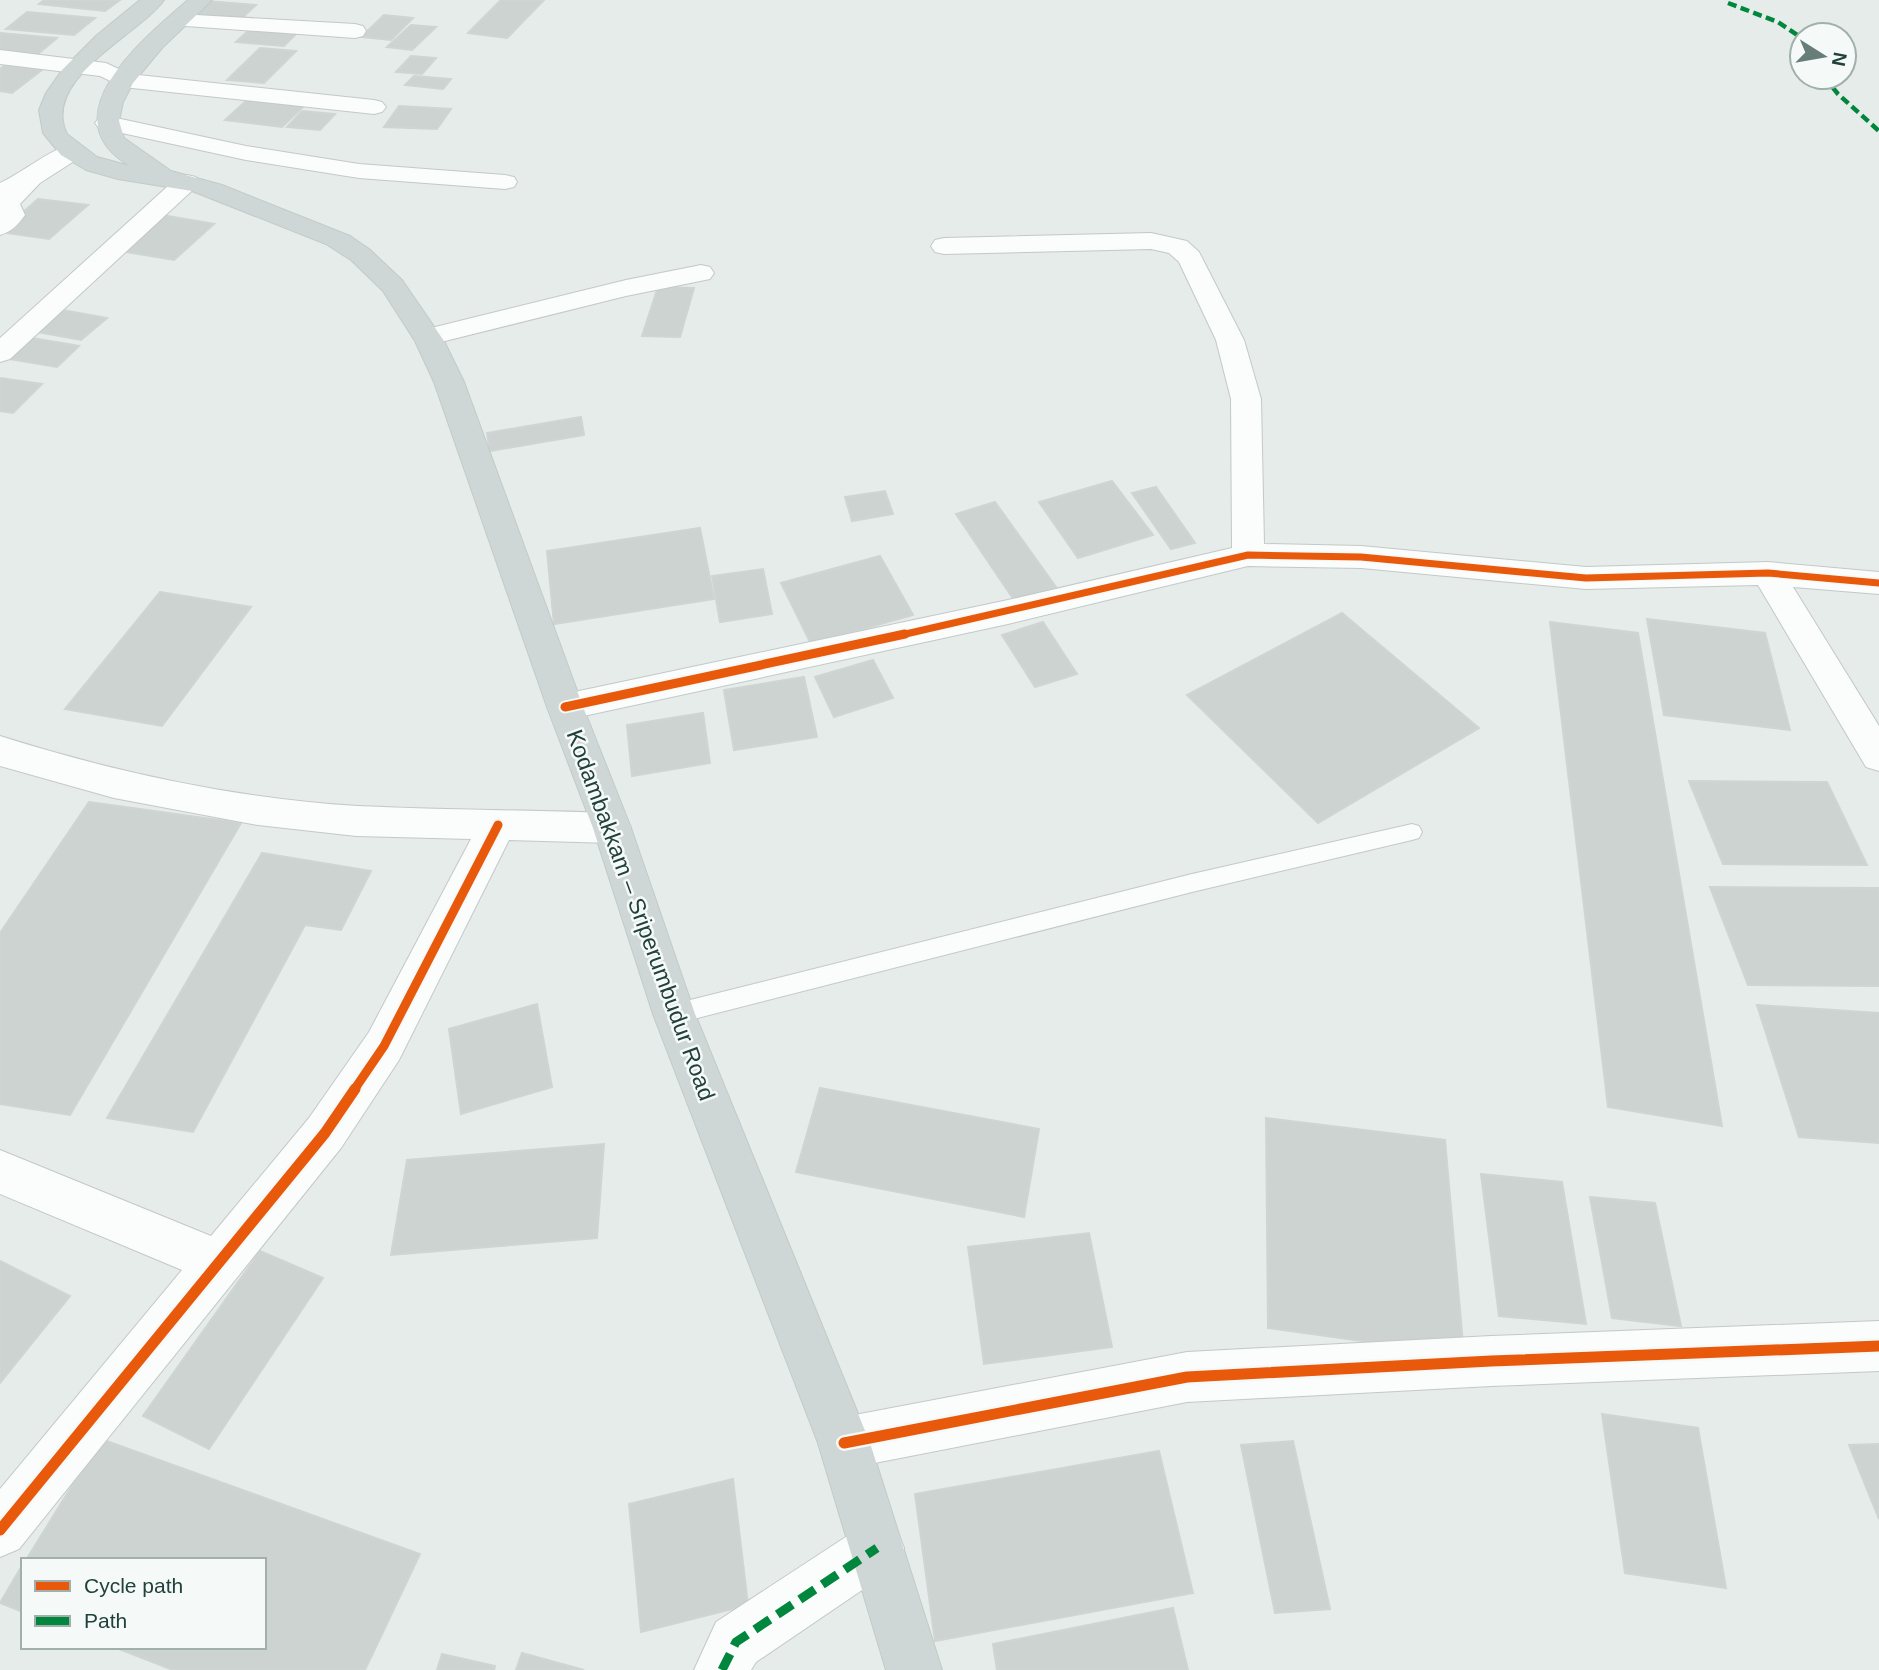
<svg xmlns="http://www.w3.org/2000/svg" width="1879" height="1670" viewBox="0 0 1879 1670" font-family="Helvetica,sans-serif">
	<rect width="100%" height="100%" fill="#e6ece9"/>
	<g fill="#cdd3d1" stroke="#cfd5d2" stroke-width="2">
		<polygon points="44,0 120,0 105,11 39,4"/>
		<polygon points="501,0 544,0 507,38 468,33"/>
		<polygon points="206,1 256,5 241,19 190,15"/>
		<polygon points="27,12 95,18 74,35 6,29"/>
		<polygon points="384,15 413,18 391,40 361,37"/>
		<polygon points="411,25 436,27 412,50 387,47"/>
		<polygon points="252,27 299,31 284,46 236,42"/>
		<polygon points="0,33 57,38 38,54 0,50"/>
		<polygon points="260,48 296,51 264,83 227,80"/>
		<polygon points="411,56 436,58 422,74 396,72"/>
		<polygon points="5,65 42,70 12,93 0,91 0,69"/>
		<polygon points="414,76 451,79 443,89 405,85"/>
		<polygon points="248,99 305,105 282,127 225,120"/>
		<polygon points="399,106 451,109 437,129 384,127"/>
		<polygon points="302,111 335,114 320,130 287,127"/>
		<polygon points="38,199 88,205 49,239 0,232"/>
		<polygon points="156,214 214,224 174,260 115,250"/>
		<polygon points="658,287 694,288 680,337 642,336"/>
		<polygon points="57,309 107,318 81,340 31,331"/>
		<polygon points="26,337 79,346 57,367 4,358"/>
		<polygon points="0,378 42,384 13,413 0,411"/>
		<polygon points="581,417 584,435 490,451 487,433"/>
		<polygon points="1112,481 1153,535 1078,558 1039,502"/>
		<polygon points="1156,487 1195,543 1171,549 1132,493"/>
		<polygon points="885,491 893,514 852,521 845,497"/>
		<polygon points="995,502 1056,587 1014,600 956,514"/>
		<polygon points="700,528 714,599 554,624 547,551"/>
		<polygon points="880,556 913,615 811,644 781,583"/>
		<polygon points="763,569 772,614 720,622 712,576"/>
		<polygon points="160,592 251,607 162,726 65,709"/>
		<polygon points="1342,613 1479,728 1318,823 1187,695"/>
		<polygon points="1647,619 1765,633 1790,730 1664,715"/>
		<polygon points="1043,622 1077,674 1035,687 1002,635"/>
		<polygon points="1550,622 1638,633 1722,1126 1608,1107"/>
		<polygon points="873,660 893,698 834,717 815,677"/>
		<polygon points="804,677 817,737 734,750 724,690"/>
		<polygon points="703,713 710,763 632,776 627,725"/>
		<polygon points="1689,781 1827,782 1867,865 1723,864"/>
		<polygon points="89,802 241,823 70,1115 0,1104 0,933"/>
		<polygon points="262,853 371,871 341,930 305,925 193,1132 107,1118"/>
		<polygon points="1710,887 1879,888 1879,986 1748,985"/>
		<polygon points="537,1004 552,1087 461,1114 449,1029"/>
		<polygon points="1757,1005 1879,1013 1879,1143 1799,1137"/>
		<polygon points="820,1088 1039,1129 1024,1217 796,1172"/>
		<polygon points="1266,1118 1445,1140 1464,1355 1268,1328"/>
		<polygon points="604,1144 597,1238 391,1255 407,1160"/>
		<polygon points="1481,1174 1562,1182 1586,1324 1499,1316"/>
		<polygon points="1590,1197 1655,1203 1681,1326 1612,1318"/>
		<polygon points="1089,1233 1112,1347 984,1364 968,1247"/>
		<polygon points="260,1251 323,1278 209,1449 143,1416"/>
		<polygon points="0,1261 70,1296 0,1383"/>
		<polygon points="1602,1414 1698,1428 1726,1588 1625,1573"/>
		<polygon points="101,1439 420,1554 365,1670 173,1670 114,1647 264,1647 264,1560 26,1560"/>
		<polygon points="1293,1441 1330,1609 1275,1613 1241,1445"/>
		<polygon points="1879,1444 1879,1519 1849,1445"/>
		<polygon points="1159,1451 1193,1593 935,1641 915,1494"/>
		<polygon points="733,1479 748,1605 641,1632 629,1504"/>
		<polygon points="23,1564 23,1612 0,1603"/>
		<polygon points="1173,1608 1188,1670 997,1670 993,1644"/>
		<polygon points="522,1653 584,1670 516,1670"/>
		<polygon points="442,1654 495,1666 494,1670 437,1670"/>
	</g>
	<g fill="none" stroke-linecap="round" stroke-linejoin="round">
		<g stroke="#c3c9c7" stroke-width="2">
			<polygon id="service" points="1412,824 1419,826 1422,832 1419,838 1412,840 1192,892 674,1024 666,1021 662,1014 666,1007 674,1004 1192,874"/>
		</g>
		<g stroke="#c3c9c7" stroke-width="2">
			<g id="minor">
				<polygon points="179,14 355,24 363,26 366,31 363,36 355,38 171,25 168,20 171,15"/>
				<polygon points="0,50 106,63 129,74 374,100 382,102 386,107 382,112 374,114 123,87 100,76 0,64"/>
				<polygon points="107,116 246,146 359,164 505,175 514,177 517,182 514,187 505,189 359,178 246,160 99,128 95,123 99,118"/>
				<path d="M 73,144 L 82,146 L 85,151 L 82,156 L 40,183 L 20,204 L 25,215 C 18,225 11,232 0,235 L 0,183 C 24,172 48,150 73,144 Z"/>
				<polygon points="187,175 196,177 199,182 196,187 10,359 0,362 0,338 178,177"/>
				<polygon points="1151,233 1187,241 1199,252 1244,340 1261,399 1264,544 1361,546 1586,567 1768,562 1879,572 1879,594 1793,587 1879,726 1879,771 1866,767 1758,585 1586,589 1361,568 1248,566 1008,624 565,720 552,716 547,707 552,698 565,694 1008,600 1232,548 1231,399 1216,340 1179,262 1169,253 1151,249 944,254 935,252 931,246 935,240 944,238"/>
				<polygon points="701,265 710,267 714,273 710,279 626,296 429,345 419,343 415,337 419,331 626,280"/>
				<path d="M 0,736 C 113,772 239,799 358,806 C 442,810 527,810 612,813 L 626,817 L 631,828 L 626,839 L 612,843 L 509,840 L 399,1060 L 341,1148 L 19,1549 L 0,1557 L 0,1489 L 182,1270 L 0,1194 L 0,1150 L 211,1236 L 309,1118 L 369,1032 L 471,839 L 356,836 L 258,825 L 114,798 L 0,766 Z"/>
				<polygon points="1879,1321 1879,1371 1491,1386 1187,1402 844,1469 826,1461 818,1443 826,1425 844,1417 1187,1352 1491,1336"/>
				<polygon points="877,1521 896,1529 904,1548 896,1567 756,1662 751,1670 694,1670 716,1622 858,1529"/>
			</g>
		</g>
		<g stroke="#c2cbc8" stroke-width="2">
			<path id="primary" d="M 140,0 L 164,0 C 140,34 40,79 67,134 L 97,157 L 130,166 C 47,117 144,38 188,0 L 212,0 L 162,48 L 133,83 L 123,102 L 119,121 L 124,138 L 171,171 L 222,185 L 350,236 L 369,249 L 402,280 L 444,341 L 464,382 L 583,707 L 631,828 L 695,1014 L 870,1443 L 942,1670 L 886,1670 L 818,1443 L 653,1014 L 593,828 L 547,707 L 434,382 L 415,341 L 383,291 L 351,260 L 326,244 L 192,191 L 118,179 L 86,170 L 61,155 L 43,133 L 39,110 L 46,93 L 62,70 L 97,35 Z"/>
		</g>
		<use href="#service" fill="#fbfcfc" fill-rule="evenodd"/>
		<use href="#minor" fill="#fbfcfc" fill-rule="evenodd"/>
		<use href="#primary" fill="#ced7d5" fill-rule="evenodd"/>
		<g stroke="#00873e" stroke-width="4.5" stroke-dasharray="9 4.5" stroke-linecap="butt">
			<polyline points="1728,3 1778,22 1802,38"/>
			<polyline points="1824,77 1838,94 1879,131"/>
		</g>
		<polyline stroke="#00873e" stroke-width="9" stroke-dasharray="18 9" stroke-linecap="butt" points="722,1670 736,1642 877,1548"/>
		<g stroke="#f5faf8" stroke-width="10">
			<polyline id="cycleway-far2" points="897,636 1248,555 1361,557 1586,578 1768,573 1879,583"/>
		</g>
		<g stroke="#f5faf8" stroke-width="13">
			<g id="cycleway-far1">
				<polyline points="565,707 905,634"/>
				<polyline points="354,1090 384,1046 498,825"/>
			</g>
		</g>
		<g stroke="#f5faf8" stroke-width="16">
			<g id="cycleway">
				<polyline points="844,1443 1187,1377 1491,1361 1879,1346"/>
				<polyline points="0,1530 325,1133 355,1089"/>
			</g>
		</g>
		<use href="#cycleway-far2" stroke="#e8590c" stroke-width="7"/>
		<use href="#cycleway-far1" stroke="#e8590c" stroke-width="9"/>
		<use href="#cycleway" stroke="#e8590c" stroke-width="11"/>
	</g>
	<g text-anchor="middle" dominant-baseline="central" stroke-width="5" stroke-linejoin="round" paint-order="stroke">
		<g font-size="23" fill="#22413b" stroke="#f5faf8">
			<text transform="translate(641 915) rotate(70)">Kodambakkam – Sriperumbudur Road</text>
		</g>
	</g>
	<rect x="21" y="1558" width="245" height="91" fill="#f5faf8" stroke="#a1b0ac" stroke-width="2"/>
	<rect x="35" y="1581" width="35" height="10" fill="#e8590c" stroke="#a1b0ac" stroke-width="2"/>
	<text x="84" y="1593" font-size="21" fill="#22413b">Cycle path</text>
	<rect x="35" y="1616" width="35" height="10" fill="#00873e" stroke="#a1b0ac" stroke-width="2"/>
	<text x="84" y="1628" font-size="21" fill="#22413b">Path</text>
	<g transform="translate(1823 56) rotate(101)"><circle r="33" fill="#f5faf8" stroke="#a1b0ac" stroke-width="2"/>
	<path d="M0-5L12 26L0 18L-12 26Z" fill="#677d78"/>
	<text y="-10" font-size="19" font-weight="bold" text-anchor="middle" fill="#22413b">N</text>
	</g>
</svg>
